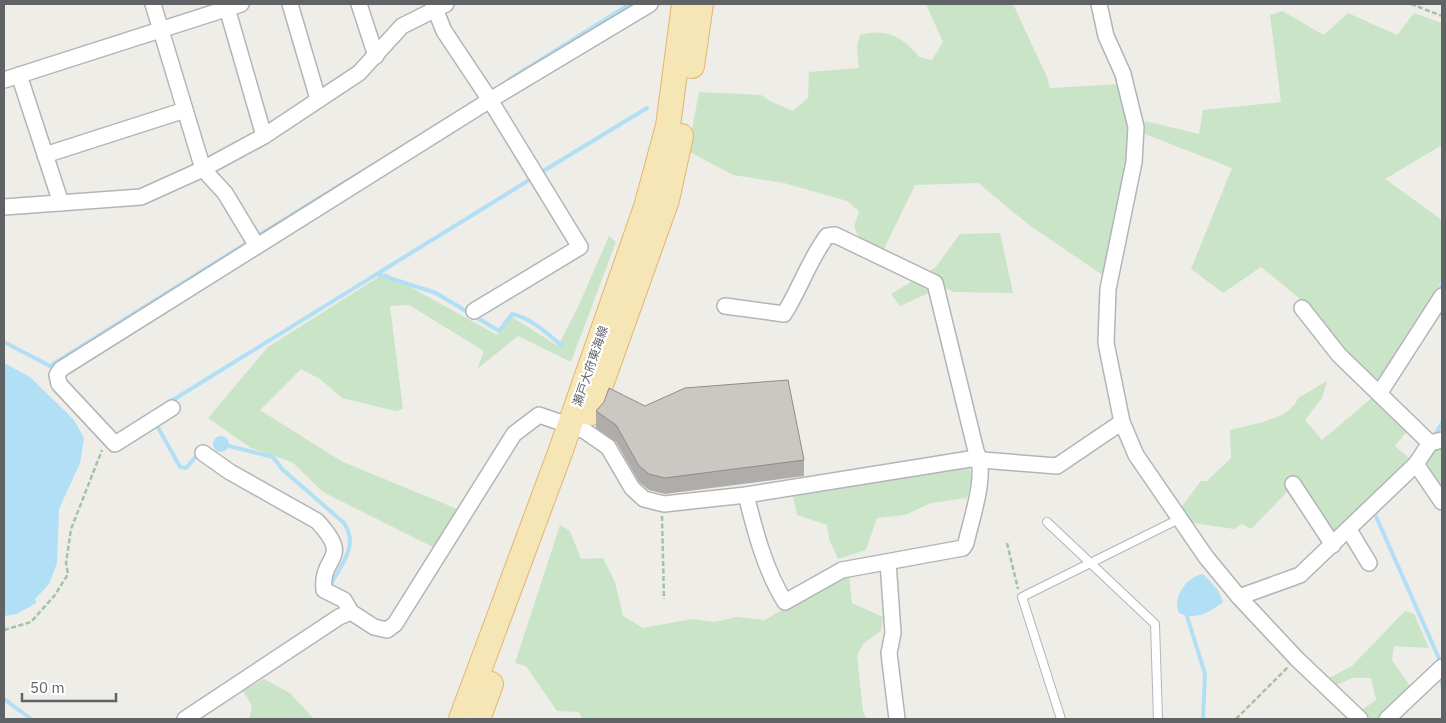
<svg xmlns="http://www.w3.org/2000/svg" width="1446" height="723" viewBox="0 0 1446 723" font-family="'IBM Plex Sans','Noto Sans JP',sans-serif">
	<rect width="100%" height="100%" fill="#efede8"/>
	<g fill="#cae4c7">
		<path d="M 926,4 L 1013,4 L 1047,77 L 1050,88 L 1120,84 L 1129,118 L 1127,154 L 1104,276 L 1029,225 L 978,183 L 915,185 L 883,251 L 863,245 L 854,227 L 859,211 L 847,201 L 784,183 L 733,175 L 688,151 L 699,92 L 761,95 L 772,102 L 793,111 L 808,98 L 809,72 L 859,68 L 857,47 L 860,35 C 885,28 903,36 919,57 L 932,60 L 943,42 Z"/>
		<polygon points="1282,11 1324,35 1348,13 1397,35 1414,13 1442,23 1442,145 1385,179 1442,220 1442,279 1416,329 1382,382 1374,383 1305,303 1261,267 1223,293 1191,269 1232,168 1145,134 1145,121 1199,134 1203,110 1281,102 1270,15"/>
		<polygon points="1000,233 1013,293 954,292 942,287 900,306 891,294 935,268 960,234"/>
		<polygon points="609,236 616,242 571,362 518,336 477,369 484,351 409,305 390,306 403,409 395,411 342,398 320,379 301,369 260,410 341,461 457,509 435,548 323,492 292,462 251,448 208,418 268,347 385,273 497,335 512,317 558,346 578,307"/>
		<path d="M 1327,381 L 1322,398 L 1305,420 L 1322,440 L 1374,396 L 1408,430 L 1395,446 L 1412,461 L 1333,536 L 1288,491 L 1251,529 L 1242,524 L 1234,529 L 1187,522 L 1179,510 L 1201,481 L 1207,481 L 1231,458 L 1230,430 C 1250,424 1291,420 1298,398 Z"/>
		<polygon points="1442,444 1442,494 1421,463 1435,446"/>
		<polygon points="969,465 972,477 967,498 931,503 905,515 877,518 866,550 838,559 829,539 827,525 797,515 792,492"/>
		<polygon points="560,525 570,531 581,559 603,558 615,582 623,616 643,628 692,619 715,622 736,617 765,620 832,580 849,575 852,603 883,617 881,631 864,643 857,655 863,712 867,719 582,719 579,712 557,711 526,666 515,663"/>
		<polygon points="1405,611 1414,614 1429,648 1394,646 1392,660 1412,689 1379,719 1368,719 1359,712 1376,700 1371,678 1352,678 1337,685 1327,679 1352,666"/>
		<polygon points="264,679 290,693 314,719 249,719 252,706 243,691"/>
	</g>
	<g fill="#b1dff6">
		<polygon points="4,363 30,377 74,420 84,438 80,463 59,509 57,563 49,584 35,599 36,603 17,614 4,616"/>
		<circle cx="221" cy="444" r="8"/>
		<path d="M 1203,574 L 1218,590 L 1223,602 C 1210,612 1196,621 1179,613 C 1171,597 1188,576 1203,574 Z"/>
	</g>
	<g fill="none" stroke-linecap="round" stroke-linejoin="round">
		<g stroke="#b1dff6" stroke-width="4">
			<polyline points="510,79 630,4"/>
			<polyline points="540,173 647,108"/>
			<polyline points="256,237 360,173"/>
			<path d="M 377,274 L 436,293 L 499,331 L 512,314 C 531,318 547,333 561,345"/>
			<polyline points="1437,293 1442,285"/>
			<polyline points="4,342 50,366 56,371"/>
			<polyline points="50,366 250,241"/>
			<polyline points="168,403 534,177"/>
			<polyline points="155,422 180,467 186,468 198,454"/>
			<polyline points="1435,435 1442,423"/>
			<path d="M 225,445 L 273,457 L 282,469 L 344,523 C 359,545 342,564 331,584"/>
			<polyline points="1374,512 1441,663"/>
			<polyline points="1187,616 1205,674 1203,719"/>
			<polyline points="1442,682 1442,685"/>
			<polyline points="4,699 31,719"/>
		</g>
		<g stroke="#b2b5b8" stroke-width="10">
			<g id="service">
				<polyline points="1047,522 1155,624 1158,719"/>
				<polyline points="1061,719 1022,597 1179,519"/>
			</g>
		</g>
		<g stroke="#b2b5b8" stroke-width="18">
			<g id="minor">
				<polyline points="153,4 203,169 225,193 257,246"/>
				<polyline points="290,4 318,99"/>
				<polyline points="359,4 376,56"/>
				<polyline points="433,4 444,31 490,100 580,247 474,311"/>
				<polyline points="1099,4 1106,36 1123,74 1136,127 1134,162 1108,289 1106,343 1122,422 1136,455 1206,557 1239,597 1297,659 1360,719"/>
				<polyline points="227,8 264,136"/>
				<polyline points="19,75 61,203"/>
				<polyline points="4,80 241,4"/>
				<polyline points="45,155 185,110"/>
				<polyline points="4,207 141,197 203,169 264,136 359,73 402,26 446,4"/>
				<path d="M 725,306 L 784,314 C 800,289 809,260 827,236 L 835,235 L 935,283 L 976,451 C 988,473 971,520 966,543 L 963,548 L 842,570 L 785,602 C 765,570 755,531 746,495"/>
				<polyline points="1302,308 1339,355 1430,443"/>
				<polyline points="1379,394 1442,296"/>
				<polyline points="172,408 115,444 59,384 57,375 61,369 490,100 650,4"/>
				<path d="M 203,453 L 230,472 L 317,521 C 354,561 320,554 324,590 L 344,600 L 351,612"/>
				<polyline points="1416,464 1442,502"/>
				<polyline points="1293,484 1333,545"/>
				<polyline points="1349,530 1369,563"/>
				<polyline points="888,562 893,633 889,653 897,719"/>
				<polyline points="1239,597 1300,575 1416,464 1430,443 1442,440"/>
				<polyline points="185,719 339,617 351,612 374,627 387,630 395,624 514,434 539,415 585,431 608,447 632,488 644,499 664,504 746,495 970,459 1057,466 1122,422"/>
				<polyline points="1387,719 1442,667"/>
			</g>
		</g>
		<g stroke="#e2b66d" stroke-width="26">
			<g id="primary">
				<polyline points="692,66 701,4"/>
				<polyline points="591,413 667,200 681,136"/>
				<polyline points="461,719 561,450 646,207 668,126 684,4"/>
				<polyline points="478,719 491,684"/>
			</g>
		</g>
		<g stroke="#a1c4a7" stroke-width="2.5" stroke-dasharray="5 2.5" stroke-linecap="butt">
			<polyline points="1411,4 1442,16"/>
			<polyline points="662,516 664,599"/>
			<polyline points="1007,543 1018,589"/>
			<polyline points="4,630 31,622 55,595 68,574 66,563 71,529 102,450"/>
			<polyline points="1236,719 1288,667"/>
		</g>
		<use href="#service" stroke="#fff" stroke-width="8"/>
		<use href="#minor" stroke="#fff" stroke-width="15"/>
		<use href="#primary" stroke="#f6e5b5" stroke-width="24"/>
	</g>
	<polygon fill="#afaca9" points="645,406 804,460 804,476 665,494 649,490 639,482 616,442 596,428 596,411"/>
	<polygon fill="#cbc8c4" stroke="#8e8c89" points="788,380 804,460 665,478 649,474 639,466 616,425 596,411 604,402 609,388 645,406 685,388"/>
	<g text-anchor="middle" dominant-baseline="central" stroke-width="4.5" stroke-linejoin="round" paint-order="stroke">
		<g font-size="12" fill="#5f6366" stroke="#fff">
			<text transform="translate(590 366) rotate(-71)">瀬戸大府東海線</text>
		</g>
	</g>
	<rect width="1446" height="723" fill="none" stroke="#5f6366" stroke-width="10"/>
	<path d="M22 693v8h94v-8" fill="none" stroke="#5f6366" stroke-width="2.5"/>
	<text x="30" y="693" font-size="15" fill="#5f6366" stroke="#ffffff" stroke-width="4" paint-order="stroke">50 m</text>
</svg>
